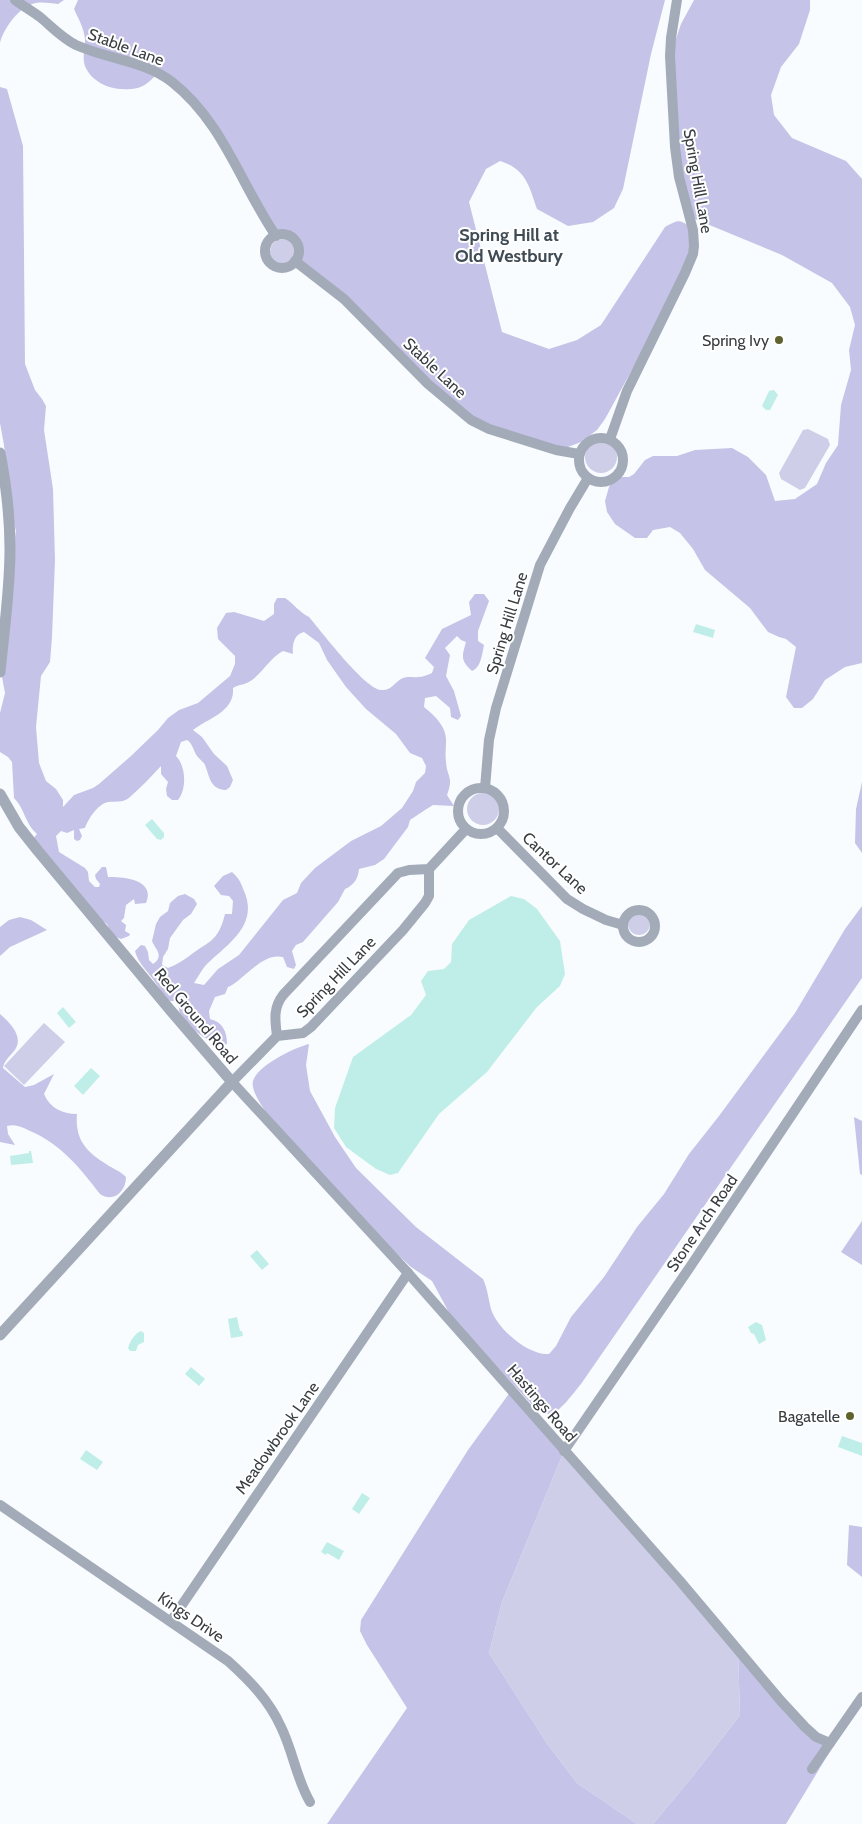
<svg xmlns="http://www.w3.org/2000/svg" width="862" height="1824" viewBox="0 0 862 1824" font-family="Cabin,sans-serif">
	<rect width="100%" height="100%" fill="#f9fcfe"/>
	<g fill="#cfcee9">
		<circle cx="283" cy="252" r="13"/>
		<polygon points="808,429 828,439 830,445 805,488 800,490 781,479 779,473 803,430"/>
		<circle cx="601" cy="457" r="16"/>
		<circle cx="483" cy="809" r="16"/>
		<circle cx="639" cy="924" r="11"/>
		<polygon points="44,1023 65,1042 24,1085 4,1066"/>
		<polygon points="564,1451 738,1649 740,1715 693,1776 653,1824 637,1824 577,1783 548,1745 489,1653 502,1602"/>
	</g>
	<g fill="#c5c3e7">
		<path d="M 0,0 L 64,0 L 58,4 C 48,3 38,1 30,5 C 17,10 3,30 0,43 Z"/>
		<path d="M 78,0 L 665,0 L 651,54 L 623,189 L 614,208 L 593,222 L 568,226 L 537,209 C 529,186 526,169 500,161 L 486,169 L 469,202 L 502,332 L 549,349 L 577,340 L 601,325 L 665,227 C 680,219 680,219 693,230 L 685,273 L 605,419 L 597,430 L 581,442 L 568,447 L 559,447 L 481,426 L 297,258 C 301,245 293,235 279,235 L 221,136 L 163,76 L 154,77 C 145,87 136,90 123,89 C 108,89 91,81 85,66 C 82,57 85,48 85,39 C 84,28 78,18 74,9 Z"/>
		<polygon points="694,0 810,0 810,10 799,44 781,67 771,95 774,115 792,138 846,161 862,179 862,663 845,667 825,680 813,699 802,708 794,708 786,697 796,647 786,639 779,637 768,632 750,608 705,570 693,549 680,533 670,527 653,530 647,538 635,538 615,524 607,512 605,501 609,487 613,481 620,477 629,477 634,474 645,460 653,456 677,456 695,450 732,448 748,457 766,475 775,501 795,499 817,484 826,463 838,445 841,405 851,370 849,350 855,325 850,307 832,283 782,255 690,217 679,177 670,56 681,24"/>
		<path d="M 0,87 L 7,89 L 23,146 L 25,364 L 35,390 L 42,399 L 46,406 L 44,430 L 53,489 L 55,560 L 52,637 L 50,662 L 41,676 L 36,727 L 39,763 L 46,781 L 56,789 L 63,800 L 63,807 L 74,795 L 93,788 L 99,784 L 131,756 L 158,730 L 168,718 L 179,710 L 198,703 L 230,676 L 235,664 L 235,656 L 218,639 L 217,628 L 226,613 L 234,612 L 264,621 L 274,614 L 274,604 L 277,598 L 285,598 C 294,604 299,612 309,617 C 321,631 365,689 381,690 C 392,691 394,682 403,678 C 408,676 413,678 418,677 C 423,677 427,675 432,673 L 434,667 L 425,658 L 442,629 L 471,615 L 469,602 L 475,594 L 484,594 L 489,601 L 478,631 L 478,641 L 484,645 C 482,655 481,667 472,671 C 460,660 462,656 466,642 L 461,640 L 457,636 L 445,648 L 450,655 L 446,676 L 454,691 L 461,716 L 458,720 L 451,717 L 450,708 L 436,696 L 425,698 L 424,707 C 435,716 447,727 446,742 C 446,749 445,755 446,762 C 447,778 454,776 447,795 L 454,806 L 433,805 L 425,810 L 410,820 L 408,827 L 384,859 L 375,865 L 359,869 C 358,879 354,885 345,889 L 338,902 L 303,942 L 296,945 L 292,951 L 296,965 L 294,969 L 287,967 L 283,957 C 262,952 244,980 228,987 L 225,994 L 215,997 L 209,1011 L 210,1019 C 223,1022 227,1032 227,1044 C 215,1049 184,1025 180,1013 C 178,1009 179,1004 179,1001 L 170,1001 L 162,996 C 158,979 139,968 135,951 L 141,945 L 145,946 L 148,952 L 149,960 L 153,964 C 165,956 155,949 152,941 L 156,924 L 160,917 L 168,911 L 170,903 L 178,896 L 185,894 L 194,899 L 197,904 L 191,914 L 183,920 L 170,938 L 168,949 L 163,957 L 162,965 L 168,968 C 176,965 180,962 188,957 C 208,941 218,943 225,914 L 232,914 L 233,901 L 229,896 L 221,895 L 214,886 L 223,876 L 232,872 C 239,878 241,883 244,891 C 259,925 228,944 207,964 C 202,969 198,977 194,983 L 204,985 L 218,969 L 239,955 L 283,900 L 297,893 L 301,883 L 315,868 L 351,841 L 381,826 L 402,808 L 413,791 L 416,782 L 425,773 L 426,766 L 422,758 L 410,753 L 396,734 L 366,709 L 346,687 L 327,660 L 319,643 L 304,632 C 294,634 292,645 293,654 L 283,651 C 271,657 263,672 252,680 C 246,685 239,684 233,688 C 235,712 208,718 193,730 L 202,737 L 214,754 L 227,766 L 233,780 L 230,787 L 226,790 C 210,789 210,778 205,765 C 203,761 200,760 197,756 C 193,750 193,744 187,740 L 181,742 L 176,756 C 186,766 187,789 178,800 L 172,800 L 167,796 L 166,789 L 168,782 L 161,774 L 161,766 C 151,777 141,787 130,797 C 123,803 117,801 108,802 C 98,804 88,819 85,828 L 79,829 L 82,836 L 80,840 L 77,841 L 74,839 L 74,830 L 67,833 L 61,831 L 56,836 L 59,852 L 85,868 L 88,872 L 89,881 L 95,887 L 99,887 L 100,884 L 96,879 L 95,875 L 102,867 L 106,867 L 108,877 C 123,877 156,879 146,903 L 135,904 L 134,899 L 126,905 L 124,918 L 121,921 L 126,925 L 125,931 L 130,934 L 129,936 L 121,939 L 113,936 L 107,924 L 98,918 L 32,840 L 37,834 C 25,824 25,809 14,798 L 12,762 L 8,757 L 0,752 L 0,713 L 5,693 L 2,677 L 6,653 L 13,549 L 16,531 L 12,515 L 4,445 L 0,423 Z"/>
		<polygon points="862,782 862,853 855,843 856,809"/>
		<path d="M 862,906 L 862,978 L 581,1384 C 574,1392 561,1411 551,1414 C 546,1415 540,1411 536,1409 L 452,1318 L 432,1281 L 411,1267 L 396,1253 L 274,1123 C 267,1114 250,1092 253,1081 C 258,1065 294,1048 309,1044 L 306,1065 L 310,1091 L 335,1137 L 356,1168 L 416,1227 L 483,1279 C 488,1290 488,1298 491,1309 C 497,1329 529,1356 549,1354 L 556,1346 L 571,1317 L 604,1277 L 637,1227 L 664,1194 L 689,1154 L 719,1116 L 795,1013 L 845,929 Z"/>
		<polygon points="20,917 31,920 47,930 10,947 0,956 0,927 9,920"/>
		<path d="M 0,1014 C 10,1023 25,1037 14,1051 C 9,1057 4,1061 3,1068 L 25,1087 L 34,1085 L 54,1074 L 44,1094 C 50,1108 62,1114 77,1114 C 75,1137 84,1150 103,1162 C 111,1168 119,1170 126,1177 C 126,1192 113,1203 100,1194 C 80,1168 61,1144 30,1131 C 22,1127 16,1124 7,1126 L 8,1134 L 15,1145 L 0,1142 Z"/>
		<polygon points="854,1117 862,1121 862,1175 860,1174"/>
		<polygon points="862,1221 862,1265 841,1252"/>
		<polygon points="511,1391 564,1451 502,1602 489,1653 548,1745 577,1783 637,1824 327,1824 407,1708 367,1645 360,1631 361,1620 468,1450"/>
		<polygon points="849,1525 862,1527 862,1577 847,1565"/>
		<polygon points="738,1649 781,1701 832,1748 786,1824 653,1824 693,1776 740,1715"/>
	</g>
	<g fill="#bfeee9">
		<polygon points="774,390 778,395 770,410 766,410 762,406 769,391"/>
		<polygon points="696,624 715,630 713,638 693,632"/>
		<polygon points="152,819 164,833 164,837 161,840 157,839 145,825"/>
		<polygon points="511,896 524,899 537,909 560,941 565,974 560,986 537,1007 487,1072 439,1114 398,1173 390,1175 376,1169 346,1147 334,1128 335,1108 353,1057 411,1015 426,995 421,981 428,971 444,969 451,962 452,944 469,920"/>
		<polygon points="63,1007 76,1022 69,1028 57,1013"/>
		<polygon points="91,1068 100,1076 83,1095 74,1086"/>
		<polygon points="29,1151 31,1151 33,1163 11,1165 10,1156 29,1153"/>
		<polygon points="257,1250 269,1264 262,1270 250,1256"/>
		<polygon points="237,1317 240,1331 242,1331 243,1336 231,1338 228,1319"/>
		<polygon points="756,1322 762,1325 766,1340 759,1344 754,1334 751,1333 748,1327"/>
		<path d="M 141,1331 L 144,1333 L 144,1342 L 138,1345 L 136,1351 L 130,1351 L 128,1348 C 130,1341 135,1333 141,1331 Z"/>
		<polygon points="191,1367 205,1379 199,1386 185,1374"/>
		<polygon points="842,1436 862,1443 862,1456 838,1447"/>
		<polygon points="86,1450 103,1462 97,1470 80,1459"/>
		<polygon points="362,1493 370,1498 359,1514 352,1509"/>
		<polygon points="327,1542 344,1551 339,1560 327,1553 326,1555 321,1552"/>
	</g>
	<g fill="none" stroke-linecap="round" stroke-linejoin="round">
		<g stroke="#a3abb9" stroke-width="10">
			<path d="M 15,0 C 23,6 32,11 40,17 C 52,27 62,38 76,45 C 107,59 145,61 172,82 C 223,122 241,185 276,236"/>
			<circle cx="282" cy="251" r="17"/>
			<polyline points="295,261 344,299 428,384 471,420 489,429 556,450 579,454"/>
			<circle cx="601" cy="460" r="22"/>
			<polyline points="610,439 627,391 685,273 693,254 694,246 693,230 679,177 675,147 670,56 671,38 677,0"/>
			<circle cx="481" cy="811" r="23"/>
			<polyline points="485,788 489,740 496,708 540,565 570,508 588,478"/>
			<polyline points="497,828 567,899 583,909 606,920 623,925"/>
			<polyline points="429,869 429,896 425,903 403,930 311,1027 303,1033 277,1036 232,1082 408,1273 680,1581 781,1701 805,1727 816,1737 830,1743"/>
			<circle cx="639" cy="926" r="16"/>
			<path d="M 277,1036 C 275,1020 273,1008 283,995 L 398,873 L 409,870 L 429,869 L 466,829"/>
			<polyline points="564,1451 690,1267 862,1010"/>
			<path d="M 0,1505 L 228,1661 C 249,1680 269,1700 281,1727 C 293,1751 296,1778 310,1802"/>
			<polyline points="171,1621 408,1273"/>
			<polyline points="812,1769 862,1697"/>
		</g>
		<g stroke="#a3abb9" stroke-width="11">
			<path d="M 0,453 C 6,484 10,516 10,549 C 10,590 4,631 0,672"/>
			<polyline points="0,794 19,827 38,851 171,1011 232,1082 0,1335"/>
		</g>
	</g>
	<g fill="#60622f" stroke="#fff" stroke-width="2">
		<circle cx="779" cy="340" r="5"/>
		<circle cx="850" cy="1416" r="5"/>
	</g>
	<g text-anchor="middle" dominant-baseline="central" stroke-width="4" stroke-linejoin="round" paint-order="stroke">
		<g font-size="16" fill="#373d41" stroke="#fff">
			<text transform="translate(126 47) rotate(20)">Stable Lane</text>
			<text transform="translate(698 181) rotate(80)">Spring Hill Lane</text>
			<text transform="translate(435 368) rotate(43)">Stable Lane</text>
			<text transform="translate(507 623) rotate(-73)">Spring Hill Lane</text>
			<text transform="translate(555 863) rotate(43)">Cantor Lane</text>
			<text transform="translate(336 977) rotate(-46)">Spring Hill Lane</text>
			<text transform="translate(196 1016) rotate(50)">Red Ground Road</text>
			<text transform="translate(702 1223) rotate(-56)">Stone Arch Road</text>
			<text transform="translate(542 1403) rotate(49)">Hastings Road</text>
			<text transform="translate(277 1438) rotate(-55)">Meadowbrook Lane</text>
			<text transform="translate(191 1617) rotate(34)">Kings Drive</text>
		</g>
		<g font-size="16" fill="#373d41" stroke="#fff" text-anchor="end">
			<text x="769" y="340">Spring Ivy</text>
			<text x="840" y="1416">Bagatelle</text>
		</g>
		<g font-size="18" font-weight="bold" fill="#404c55" stroke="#fff">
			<text x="509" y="235">Spring Hill at<tspan x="509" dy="21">Old Westbury</tspan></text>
		</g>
	</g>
</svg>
